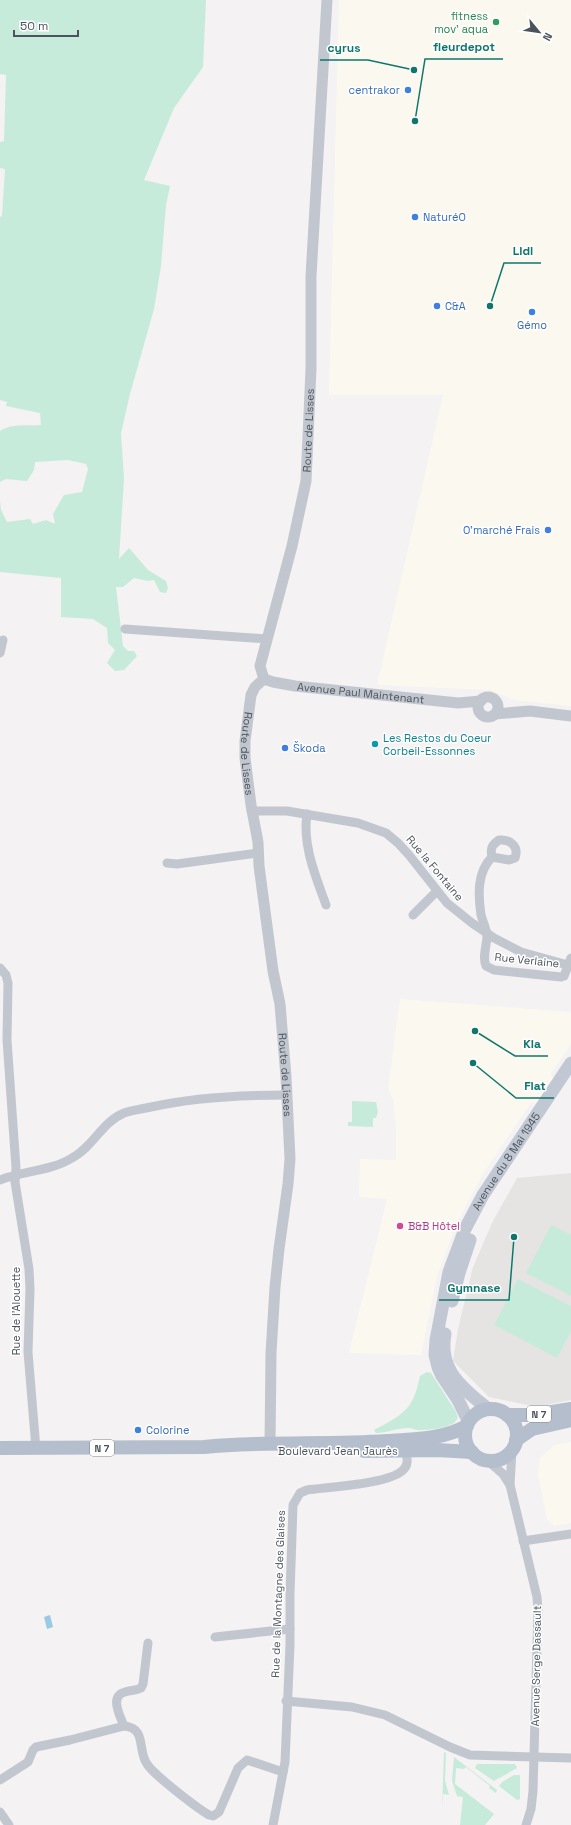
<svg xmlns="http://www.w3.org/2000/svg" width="571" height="1825" viewBox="0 0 571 1825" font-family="'Space Grotesk',sans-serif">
	<rect width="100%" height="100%" fill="#f4f2f2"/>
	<g fill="#fbf9ef">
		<polygon points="339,0 571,0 571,706 514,700 491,690 377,685 443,395 329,395"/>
		<polygon points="400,999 571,1012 571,1044 550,1075 554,1078 537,1103 531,1103 484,1172 457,1223 437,1276 421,1355 349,1353 387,1199 359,1197 360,1159 396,1160 396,1128 393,1099 388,1089"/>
		<polygon points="571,1442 571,1523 554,1526 547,1519 538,1475 540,1458 554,1445"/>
	</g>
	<polygon fill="#e5e4e3" points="571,1173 571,1400 537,1407 489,1397 453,1361 458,1329 473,1267 492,1223 517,1178"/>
	<g fill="#c7ebda">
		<path d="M 0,0 L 206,0 L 203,67 L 174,108 L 144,180 L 170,186 L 166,205 L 161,266 L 154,309 L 130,394 L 121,433 L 124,479 L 119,559 L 129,548 L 148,570 L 166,581 L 168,588 L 166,593 L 160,592 L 154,580 L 148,581 L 134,578 L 123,587 L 116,587 L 123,646 L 128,651 L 134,651 L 137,656 L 124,670 L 115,671 L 107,663 L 115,650 L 108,643 L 107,628 L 93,619 L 61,617 L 61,578 L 0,572 L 0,501 L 1,510 L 7,522 L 30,519 L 33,524 L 46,520 L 55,524 L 53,514 L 64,495 L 82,492 L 88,469 L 86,464 L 68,460 L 35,462 L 34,470 L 27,481 L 6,479 L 0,482 L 0,431 C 11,423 28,426 41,425 L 40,413 L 6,406 L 7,402 L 0,400 L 0,217 L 2,216 L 5,169 L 0,168 L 0,142 L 4,141 L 6,75 L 0,74 Z"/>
		<polygon points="352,1101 376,1102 378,1112 376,1118 373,1118 373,1127 348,1126 348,1122 352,1122"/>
		<polygon points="551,1225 571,1235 571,1296 526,1273"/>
		<polygon points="518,1279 571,1306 571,1331 557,1358 494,1325"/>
		<path d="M 427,1372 L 431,1373 L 456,1412 L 458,1418 L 454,1423 C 442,1429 431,1430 418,1430 C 415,1430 412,1428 409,1428 C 397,1428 387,1433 376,1433 L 374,1430 C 404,1414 413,1410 420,1376 Z"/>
		<polygon points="444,1752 446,1753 445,1781 449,1795 443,1794 442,1809"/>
		<polygon points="454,1757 497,1790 496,1793 489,1788 490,1786 466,1767 464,1769 456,1768 455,1784 494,1814 485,1825 460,1825 463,1797 457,1796 452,1781"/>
		<polygon points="477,1764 515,1764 517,1768 494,1781 475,1768"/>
		<polygon points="514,1775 520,1775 520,1799 517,1800 499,1786 502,1782"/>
	</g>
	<polygon fill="#99cae3" points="50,1615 53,1627 47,1629 44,1617"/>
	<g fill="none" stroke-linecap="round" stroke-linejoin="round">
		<g stroke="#c2c7cf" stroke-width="9">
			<polyline points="125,629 267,639"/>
			<polyline points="0,653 3,640"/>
			<polyline points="251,811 287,811 358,823 386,833 398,843 409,855 447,903 472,923 494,938 521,952 571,966"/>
			<path d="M 307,814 C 302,845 316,877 326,905"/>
			<path d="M 499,840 C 511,839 519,847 515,858 L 509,860 L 492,857 C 490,848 492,845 499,840 Z"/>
			<path d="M 492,857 C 477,872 478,895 481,915 C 483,922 486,928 487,935 C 487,945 482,957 486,966 L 494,970 L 561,977 L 564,976 L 571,958"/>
			<polyline points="167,863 177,864 258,853"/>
			<polyline points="413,915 436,892"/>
			<polyline points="0,968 6,975 8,983 7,1040 16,1168 15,1182 29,1269 30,1289 28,1352 36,1449"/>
			<path d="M 0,1180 C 23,1171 51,1171 72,1158 C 93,1147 102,1122 124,1113 C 133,1110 142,1109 151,1107 C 195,1097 241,1095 286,1095"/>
			<polyline points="512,1450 510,1485 537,1597 538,1609 533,1791 531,1809 526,1825"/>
			<polyline points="487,1460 503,1474 510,1485"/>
			<polyline points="523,1541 571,1534"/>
			<polyline points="215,1637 290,1629"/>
			<polyline points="286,1701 352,1707 385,1715 450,1747 470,1755 571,1758"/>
			<path d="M 124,1726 C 120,1716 109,1696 125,1692 C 131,1690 135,1691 141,1688 L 143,1684 L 148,1643"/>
			<path d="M 0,1780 L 28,1762 L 33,1750 L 36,1747 L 70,1740 L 124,1726 C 147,1728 137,1750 147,1764 C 154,1775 197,1808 209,1815 L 213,1816 L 219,1812 L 238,1768 L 247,1760 L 283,1772"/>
			<polyline points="0,1812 9,1825"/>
			<path d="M 273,1825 L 285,1762 L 290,1645 L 290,1594 L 293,1505 L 300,1493 L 307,1490 C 328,1487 390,1484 403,1470 C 409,1465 407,1457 406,1450"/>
		</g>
		<g stroke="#c2c7cf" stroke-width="11">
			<path id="s1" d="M 264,679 L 255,687 L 251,695 L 245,741 L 245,758 L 251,805 L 258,842 L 259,866 L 273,971 L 280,1004 L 286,1077 L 290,1159 L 288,1184 L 279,1249 L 275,1287 L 271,1353 L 270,1444"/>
			<path id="s2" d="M 264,679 L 260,666 L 292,546 L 306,481 L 311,369 L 311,276 L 327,0"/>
			<path id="s3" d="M 264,679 L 273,682 L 295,686 L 458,703 L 481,701"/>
			<circle cx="488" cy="707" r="10"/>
			<polyline points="495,714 530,711 571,716"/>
		</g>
		<g stroke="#c2c8d3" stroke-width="13">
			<polyline points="452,1301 459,1273 470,1240"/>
			<path d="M 445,1334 C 438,1371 464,1389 488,1409"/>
			<path id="s4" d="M 469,1422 L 458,1400 L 442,1376 L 438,1367 L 435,1355 L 436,1340 L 449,1272 L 465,1229 L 483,1195 L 571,1063"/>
		</g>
		<g stroke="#b5becd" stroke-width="14">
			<circle cx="491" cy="1435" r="26"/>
			<polyline points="507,1415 533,1415 571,1409"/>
			<polyline points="516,1440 532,1429 571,1420"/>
			<path d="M 0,1448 L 204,1447 C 264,1441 326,1445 387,1441 C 414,1439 441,1440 467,1426"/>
			<polyline points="364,1451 437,1450 472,1452"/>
		</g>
	</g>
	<circle fill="#2e9e5b" stroke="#fff" stroke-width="1.5" cx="496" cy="22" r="4"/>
	<g fill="#3f7fe0" stroke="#fff" stroke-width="1.5">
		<circle cx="408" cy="90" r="4"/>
		<circle cx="415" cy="217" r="4"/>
		<circle cx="437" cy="306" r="4"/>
		<circle cx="532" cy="312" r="4"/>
		<circle cx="548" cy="530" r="4"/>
		<circle cx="285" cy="748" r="4"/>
		<circle cx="138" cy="1430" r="4"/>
	</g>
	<circle fill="#0f9aa8" stroke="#fff" stroke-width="1.5" cx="375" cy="744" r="4"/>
	<circle fill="#d1479c" stroke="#fff" stroke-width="1.5" cx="400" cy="1226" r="4"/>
	<g text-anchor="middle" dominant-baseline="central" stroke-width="3" stroke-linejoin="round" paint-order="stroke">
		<g fill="#fff" stroke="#82878e" stroke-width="1">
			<rect x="527" y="1406" width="24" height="16" rx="3"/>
			<rect x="90" y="1440" width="24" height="16" rx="3"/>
		</g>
		<g font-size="10" font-weight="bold" fill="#4c535d">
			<text x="539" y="1414">N 7</text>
			<text x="102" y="1448">N 7</text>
		</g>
		<g font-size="11" fill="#27864d" stroke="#fff" text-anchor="end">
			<text x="488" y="16">fitness<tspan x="488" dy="13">mov' aqua</tspan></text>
		</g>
		<g font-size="11" fill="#366cbe" stroke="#fff" text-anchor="start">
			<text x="400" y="90" text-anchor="end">centrakor</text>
			<text x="423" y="217">NaturéO</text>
			<text x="445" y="306">C&amp;A</text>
			<text x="532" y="325" text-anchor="middle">Gémo</text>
			<text x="540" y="530" text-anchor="end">O'marché Frais</text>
			<text x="293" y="748">Škoda</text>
			<text x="146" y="1430">Colorine</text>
		</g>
		<g font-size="11" fill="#4c535d" stroke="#fff">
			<text stroke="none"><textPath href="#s2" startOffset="255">Route de Lisses</textPath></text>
			<text stroke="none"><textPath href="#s3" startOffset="98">Avenue Paul Maintenant</textPath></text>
			<text stroke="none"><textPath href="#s1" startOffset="80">Route de Lisses</textPath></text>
			<text transform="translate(435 868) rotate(50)">Rue la Fontaine</text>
			<text transform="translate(527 960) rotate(6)">Rue Verlaine</text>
			<text stroke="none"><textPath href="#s1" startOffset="404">Route de Lisses</textPath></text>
			<text stroke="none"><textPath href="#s4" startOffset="285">Avenue du 8 Mai 1945</textPath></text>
			<text transform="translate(16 1311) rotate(-90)">Rue de l'Alouette</text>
			<text x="338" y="1451">Boulevard Jean Jaurès</text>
			<text transform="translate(278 1594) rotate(-88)">Rue de la Montagne des Glaises</text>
			<text transform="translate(536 1666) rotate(-89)">Avenue Serge Dassault</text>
		</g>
		<g font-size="11" fill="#0d838f" stroke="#fff" text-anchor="start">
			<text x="383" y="738">Les Restos du Coeur<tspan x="383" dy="13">Corbeil-Essonnes</tspan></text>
		</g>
		<g font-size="11" fill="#b23c85" stroke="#fff" text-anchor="start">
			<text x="408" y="1226">B&amp;B Hôtel</text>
		</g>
	</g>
	<path fill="none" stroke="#0f766e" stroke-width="1.5" d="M415 121L425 59H503M414 70L368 60H320M490 306L504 263H541M475 1031L515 1056H548M473 1063L516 1098H554M514 1237L509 1300H439"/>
	<g fill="#0f766e" stroke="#fff" stroke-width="1.5">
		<circle cx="415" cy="121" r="4"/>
		<circle cx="414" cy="70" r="4"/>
		<circle cx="490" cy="306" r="4"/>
		<circle cx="475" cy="1031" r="4"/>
		<circle cx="473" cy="1063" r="4"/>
		<circle cx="514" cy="1237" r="4"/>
	</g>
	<g font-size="12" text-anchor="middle" font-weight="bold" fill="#0f766e" stroke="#fff" stroke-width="3" stroke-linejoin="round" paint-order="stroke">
		<text x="464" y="51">fleurdepot</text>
		<text x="344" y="52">cyrus</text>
		<text x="523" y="255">Lidl</text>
		<text x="532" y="1048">Kia</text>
		<text x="535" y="1090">Fiat</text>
		<text x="474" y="1292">Gymnase</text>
	</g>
	<g transform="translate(539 32) rotate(119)" stroke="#ffffff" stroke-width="3" paint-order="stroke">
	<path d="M0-3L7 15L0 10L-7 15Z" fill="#4c535d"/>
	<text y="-6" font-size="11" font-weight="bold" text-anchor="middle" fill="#4c535d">N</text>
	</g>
	<path d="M14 30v6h64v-6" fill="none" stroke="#4c535d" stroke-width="2"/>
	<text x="20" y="30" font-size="12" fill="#4c535d" stroke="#ffffff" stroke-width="3" paint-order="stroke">50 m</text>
</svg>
